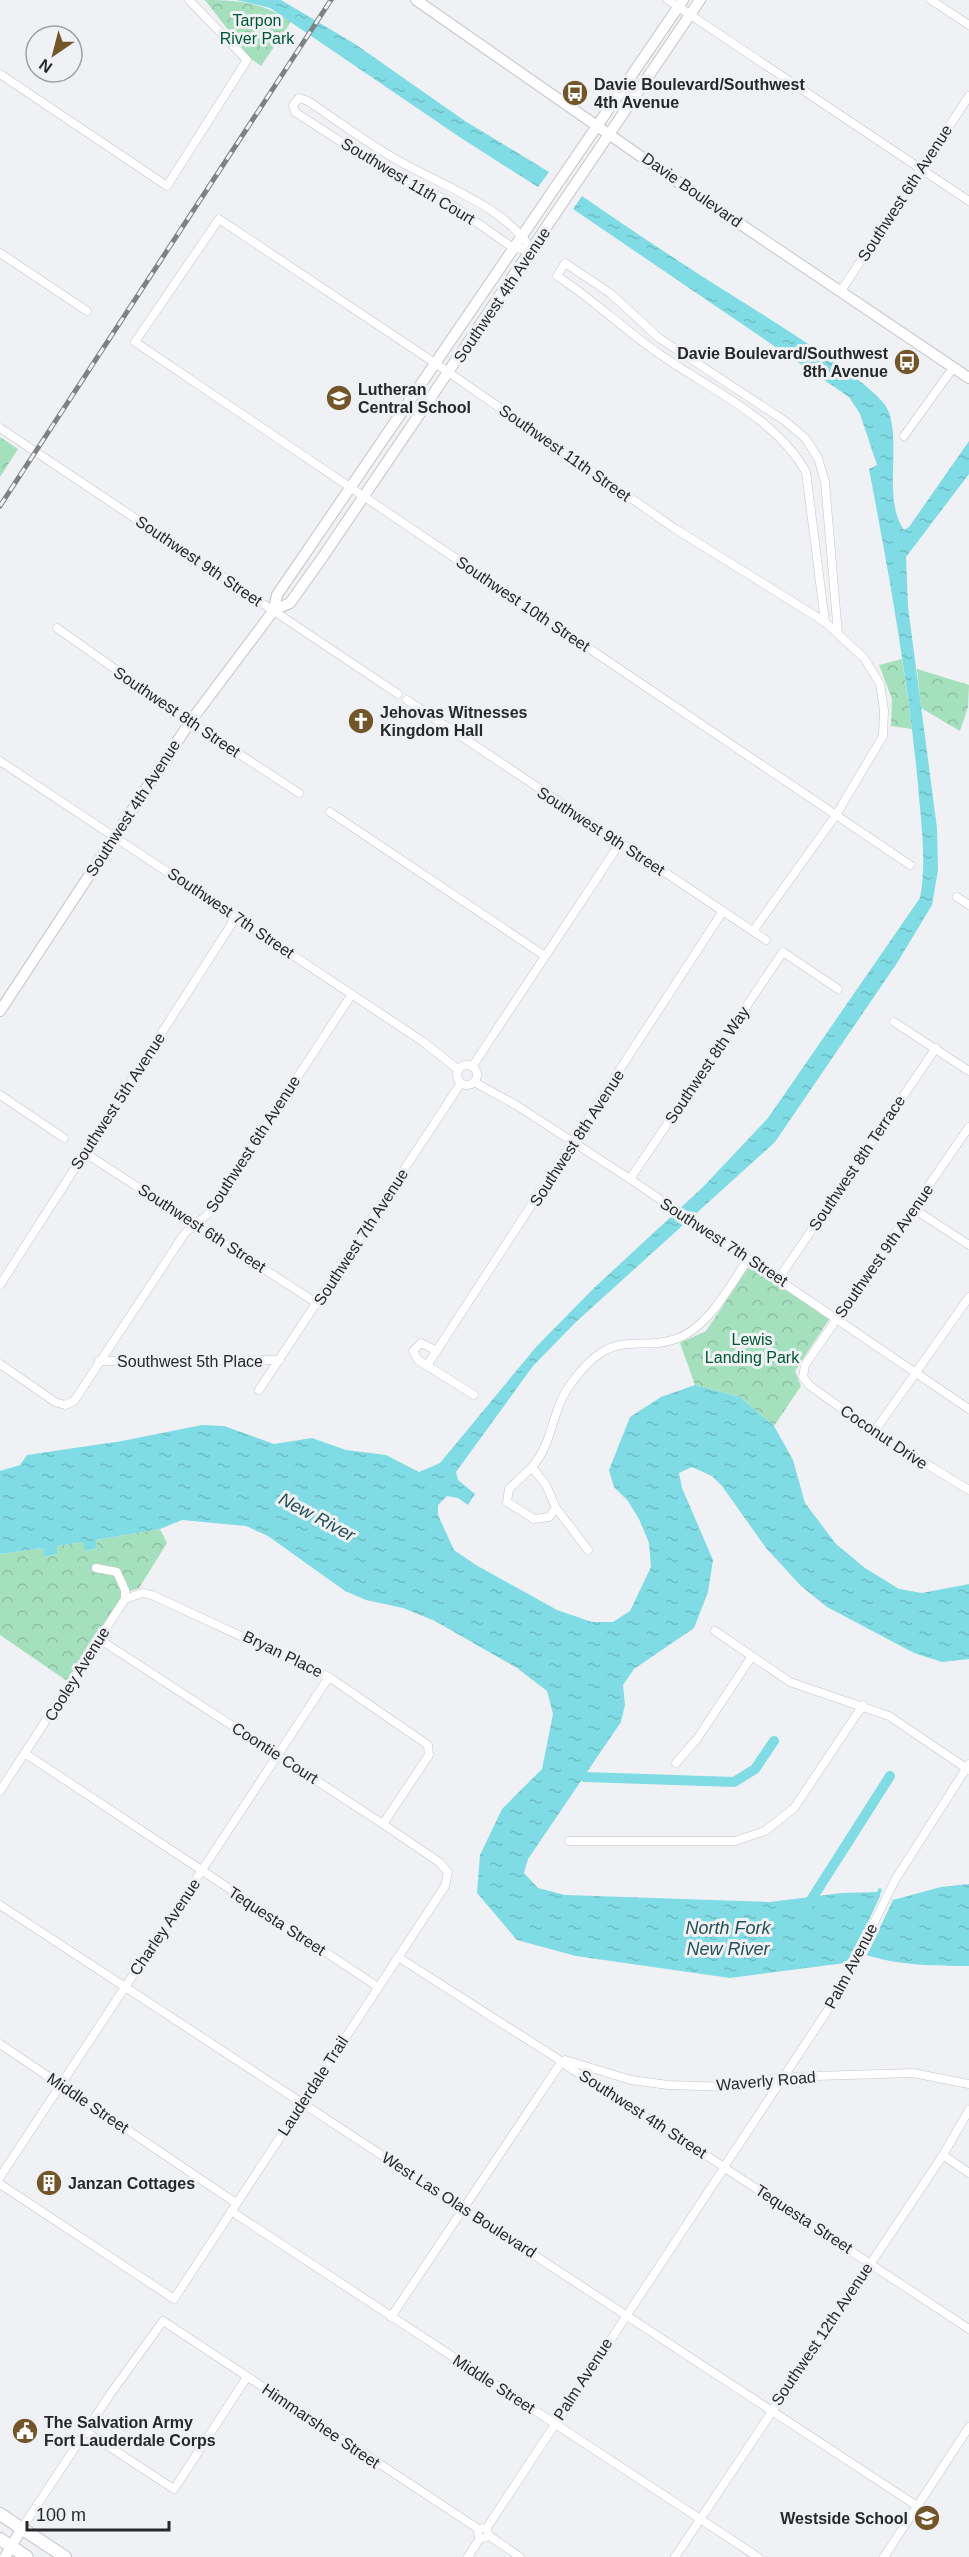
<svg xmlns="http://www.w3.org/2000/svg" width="969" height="2557" viewBox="0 0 969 2557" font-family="Arial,sans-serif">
	<defs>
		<pattern id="park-crowns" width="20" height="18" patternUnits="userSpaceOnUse" patternTransform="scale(1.5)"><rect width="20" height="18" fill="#a5e0bd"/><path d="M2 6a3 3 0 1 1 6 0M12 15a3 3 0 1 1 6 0" fill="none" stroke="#8ec0a2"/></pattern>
		<pattern id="water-ripples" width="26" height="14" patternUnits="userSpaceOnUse" patternTransform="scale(1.5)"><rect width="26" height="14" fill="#7fdce4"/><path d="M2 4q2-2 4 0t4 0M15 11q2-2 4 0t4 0" fill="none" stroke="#6ebdc4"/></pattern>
	</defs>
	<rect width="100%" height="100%" fill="#eff1f4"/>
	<g fill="url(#park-crowns)">
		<path d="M 205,0 C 240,0 261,2 291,22 L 261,66 L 250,58 Z"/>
		<polygon points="0,437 18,449 0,477"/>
		<polygon points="902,659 912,729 891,726 892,699 879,665"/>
		<polygon points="917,669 969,685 968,707 960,731 921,708"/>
		<polygon points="750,1265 830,1318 795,1371 801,1386 774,1426 740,1397 695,1385 680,1343 706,1331"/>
		<polygon points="160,1529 167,1543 139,1588 125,1593 67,1681 0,1635 0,1554 43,1548 45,1557 57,1554 57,1546 83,1542 86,1551 97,1548 96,1540"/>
	</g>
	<g fill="url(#water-ripples)">
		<polygon points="237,0 281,0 355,44 465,121 549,172 538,187 461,138 270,8"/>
		<path d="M 582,196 C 621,223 660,249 700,275 C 732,296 877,382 888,410 C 902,445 882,499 904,530 L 909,527 L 969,441 L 969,474 L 906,557 L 908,607 L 937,828 L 938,870 L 932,905 L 897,963 L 775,1142 L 577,1321 L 533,1366 L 456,1472 L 458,1480 L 475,1494 L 468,1505 L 458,1498 L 447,1496 L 438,1505 L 438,1515 L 454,1550 L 476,1565 L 557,1610 L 592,1622 L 613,1622 L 630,1611 L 651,1567 L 649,1543 L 639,1519 L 628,1501 L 614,1487 L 609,1470 L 630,1417 L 661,1397 L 695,1385 L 740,1397 L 774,1426 L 793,1460 L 805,1503 L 836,1544 L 865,1568 L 899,1589 L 922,1593 L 969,1584 L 969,1659 L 942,1662 L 914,1653 L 827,1607 L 801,1586 L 766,1548 L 722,1486 L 712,1476 L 692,1467 L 679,1473 L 682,1488 L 713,1560 L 708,1592 L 694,1628 L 634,1669 L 623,1685 L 625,1705 L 621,1722 L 528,1859 L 524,1873 L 538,1888 L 565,1895 L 770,1902 L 842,1893 L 877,1892 L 879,1888 L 882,1889 L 880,1895 L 893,1900 L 941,1887 L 969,1884 L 969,1966 C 931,1966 890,1965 855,1951 L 845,1963 L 730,1978 L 576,1956 L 517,1940 L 477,1893 L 480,1855 L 502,1809 L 542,1769 L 553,1714 L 547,1691 L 517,1668 L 435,1621 L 403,1608 L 366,1600 L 345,1591 L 268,1536 L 246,1526 L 182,1520 L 160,1529 L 96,1540 L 97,1548 L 85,1551 L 83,1542 L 57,1546 L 57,1554 L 44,1557 L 43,1548 L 0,1554 L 0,1471 L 20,1465 L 27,1455 L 122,1441 L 202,1425 L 224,1426 L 274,1444 L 312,1438 L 346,1450 L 386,1455 L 419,1472 L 440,1463 L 536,1347 L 594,1288 L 703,1187 L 768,1118 L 920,898 C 927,861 921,823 918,785 C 908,679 889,574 869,469 L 877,465 L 860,414 L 849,397 L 573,209 Z"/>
	</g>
	<polygon fill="#eff1f4" points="881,1894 893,1900 866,1957 854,1952"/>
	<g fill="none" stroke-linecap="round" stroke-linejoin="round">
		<g stroke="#7fdce4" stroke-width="10">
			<polyline points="585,1777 734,1782 755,1769 774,1741"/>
			<polyline points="806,1908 890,1776"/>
		</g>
		<g stroke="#c3c5c8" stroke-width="9">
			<g id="street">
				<polyline points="668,0 969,201"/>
				<polyline points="931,0 969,25"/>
				<polyline points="0,74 167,186 247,60 189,0"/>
				<path d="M 299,98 L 308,101 C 336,120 363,140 392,157 C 436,184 503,204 532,250 L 513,248 L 444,199 L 386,171 L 295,112 L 293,105 Z"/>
				<polyline points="0,253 87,311"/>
				<polyline points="841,291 969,96"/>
				<polyline points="0,428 398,694"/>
				<polyline points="904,436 953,368"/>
				<path d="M 825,622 L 806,472 C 775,417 709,389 658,353 C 623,329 593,299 557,276 L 565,263 L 610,293 L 659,338 L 785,421 L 805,438 L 818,458 L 825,482 L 838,634"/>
				<polyline points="57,628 190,722 299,793"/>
				<polyline points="407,700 766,940"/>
				<polyline points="0,761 422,1041 459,1070"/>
				<polyline points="330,812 545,956"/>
				<polyline points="957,897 969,905"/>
				<path d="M 753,931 L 836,815 L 883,736 L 884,710 L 880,684 L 864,658 L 825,622 L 674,528 L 435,363 L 219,219 L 135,342 C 394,517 652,691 910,865"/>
				<polyline points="894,1022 969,1071"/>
				<circle cx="467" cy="1075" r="10"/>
				<polyline points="472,1067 620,843"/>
				<polyline points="474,1082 516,1105 630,1179 969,1409"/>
				<polyline points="0,1095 64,1138"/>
				<polyline points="969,1127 805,1365 803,1377 809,1385 874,1432 969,1490"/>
				<polyline points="85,1153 318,1304"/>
				<polyline points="630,1179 783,952 838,989"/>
				<polyline points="914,1209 969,1245"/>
				<polyline points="779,1278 936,1048"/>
				<polyline points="0,1285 236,917"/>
				<polyline points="437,1351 421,1343 413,1351 418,1360 474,1395"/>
				<polyline points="99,1361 280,1360"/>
				<polyline points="0,1364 55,1402 65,1405 74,1401 185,1233 207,1215 352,994"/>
				<polyline points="428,1364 723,911"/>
				<polyline points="259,1390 461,1083"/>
				<polyline points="874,1432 969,1297"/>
				<path d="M 532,1467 C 550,1446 550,1426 561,1401 C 566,1388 583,1367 594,1358 C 623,1334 645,1350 676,1339 C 708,1328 730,1286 748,1259"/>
				<polygon points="532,1467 546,1485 556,1508 549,1517 534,1519 507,1502 509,1489"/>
				<polyline points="556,1508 588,1550"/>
				<polyline points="125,1599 142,1593 152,1595 329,1677 428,1745 429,1755 383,1824"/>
				<polyline points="715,1631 790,1682 889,1716 969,1770"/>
				<polyline points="26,1754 378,1987"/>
				<polyline points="676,1763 697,1739 752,1656"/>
				<polyline points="0,1791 125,1599 125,1590 117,1572 96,1568"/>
				<polyline points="569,1841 735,1841 765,1831 794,1808 863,1705"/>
				<polyline points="0,1905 917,2506"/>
				<polyline points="398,1957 558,2059"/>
				<polyline points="0,2044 236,2203"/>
				<polyline points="565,2060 631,2080 668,2085 727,2087 783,2077 913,2073 969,2084"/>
				<polyline points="564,2064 721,2165"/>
				<polyline points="943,2155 969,2173"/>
				<polyline points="726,2164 841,1990 895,1880 969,1764"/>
				<polyline points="728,2170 969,2329"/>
				<polyline points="0,2177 329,1677"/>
				<polyline points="0,2184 174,2299 445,1886 448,1872 439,1862 383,1824 99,1639"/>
				<polyline points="231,2211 758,2557"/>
				<polyline points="391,2317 560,2064"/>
				<polyline points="85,2431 174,2489 247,2377"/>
				<circle cx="483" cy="2533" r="5"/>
				<polyline points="22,2528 111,2393 163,2321 480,2530"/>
				<polyline points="486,2529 722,2171"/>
				<polyline points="488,2535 520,2557"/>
				<polyline points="468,2557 480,2538"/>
				<polyline points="675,2557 943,2155 969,2110"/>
				<polyline points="884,2557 969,2427"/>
			</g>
		</g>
		<g stroke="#c3c5c8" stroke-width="12">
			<g id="secondary">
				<polyline points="416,0 666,174 969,378"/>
				<polyline points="274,610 290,603 322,558 700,0"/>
				<polyline points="0,1011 190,722 274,610 277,595 683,0"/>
				<polyline points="5,2557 22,2528"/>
			</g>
		</g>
		<g stroke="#c3c5c8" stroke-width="14">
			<g id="primary">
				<polyline points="0,2514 65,2557"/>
				<polyline points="0,2539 27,2557"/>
			</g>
		</g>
		<use href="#street" stroke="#fff" stroke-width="8"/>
		<use href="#secondary" stroke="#fff" stroke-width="10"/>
		<use href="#primary" stroke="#fff" stroke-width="12"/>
		<g stroke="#7f8082" stroke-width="5">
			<polyline id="rail" points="0,506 331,0"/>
		</g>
		<use href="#rail" stroke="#eff1f4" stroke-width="3" stroke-dasharray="9" stroke-linecap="butt"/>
	</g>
	<defs>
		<g id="bus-disc" transform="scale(1.35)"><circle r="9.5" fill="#725629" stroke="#eff1f4"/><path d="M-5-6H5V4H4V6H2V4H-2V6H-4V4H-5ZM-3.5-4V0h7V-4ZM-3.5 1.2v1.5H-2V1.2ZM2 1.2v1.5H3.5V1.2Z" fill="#fff"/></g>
		<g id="school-disc" transform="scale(1.35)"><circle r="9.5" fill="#725629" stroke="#eff1f4"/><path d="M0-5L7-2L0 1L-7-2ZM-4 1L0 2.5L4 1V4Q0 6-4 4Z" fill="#fff"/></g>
		<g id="church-disc" transform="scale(1.35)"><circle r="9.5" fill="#725629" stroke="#eff1f4"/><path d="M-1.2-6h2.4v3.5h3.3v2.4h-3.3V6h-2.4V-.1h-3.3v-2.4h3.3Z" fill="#fff"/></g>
		<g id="building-disc" transform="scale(1.35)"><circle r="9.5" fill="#725629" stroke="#eff1f4"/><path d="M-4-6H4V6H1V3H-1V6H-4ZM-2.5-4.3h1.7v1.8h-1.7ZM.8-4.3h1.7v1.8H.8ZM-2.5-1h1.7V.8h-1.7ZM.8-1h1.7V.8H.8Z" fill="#fff"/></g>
		<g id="civic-disc" transform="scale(1.35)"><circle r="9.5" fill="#725629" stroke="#eff1f4"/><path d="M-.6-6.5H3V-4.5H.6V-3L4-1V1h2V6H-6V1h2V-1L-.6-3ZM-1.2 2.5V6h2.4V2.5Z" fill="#fff"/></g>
	</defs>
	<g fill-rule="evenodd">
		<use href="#bus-disc" x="575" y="93"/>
		<use href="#bus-disc" x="907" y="362"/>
		<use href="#school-disc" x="339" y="398"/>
		<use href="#church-disc" x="361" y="721"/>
		<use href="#building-disc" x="49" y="2183"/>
		<use href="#civic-disc" x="25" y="2431"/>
		<use href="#school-disc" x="927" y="2518"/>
	</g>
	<g text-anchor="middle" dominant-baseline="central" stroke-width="6" stroke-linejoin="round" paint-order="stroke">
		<g font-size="16" fill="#005835" stroke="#eff1f4">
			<text x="257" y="20">Tarpon<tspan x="257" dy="18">River Park</tspan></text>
			<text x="752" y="1339">Lewis<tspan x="752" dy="18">Landing Park</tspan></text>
		</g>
		<g font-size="16" font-weight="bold" fill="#272829" stroke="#eff1f4" text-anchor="start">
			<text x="594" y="84">Davie Boulevard/Southwest<tspan x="594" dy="18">4th Avenue</tspan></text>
			<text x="888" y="353" text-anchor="end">Davie Boulevard/Southwest<tspan x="888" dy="18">8th Avenue</tspan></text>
			<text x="358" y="389">Lutheran<tspan x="358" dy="18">Central School</tspan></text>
			<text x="380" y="712">Jehovas Witnesses<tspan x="380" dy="18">Kingdom Hall</tspan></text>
			<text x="68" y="2183">Janzan Cottages</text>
			<text x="44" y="2422">The Salvation Army<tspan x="44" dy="18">Fort Lauderdale Corps</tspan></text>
			<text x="908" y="2518" text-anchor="end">Westside School</text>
		</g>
		<g font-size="16" fill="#272829" stroke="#eff1f4">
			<text transform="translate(408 181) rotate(31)">Southwest 11th Court</text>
			<text transform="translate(692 190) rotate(35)">Davie Boulevard</text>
			<text transform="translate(905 193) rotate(-57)">Southwest 6th Avenue</text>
			<text transform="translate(502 295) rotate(-56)">Southwest 4th Avenue</text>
			<text transform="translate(565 453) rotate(35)">Southwest 11th Street</text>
			<text transform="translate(199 561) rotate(34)">Southwest 9th Street</text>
			<text transform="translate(523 604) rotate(34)">Southwest 10th Street</text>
			<text transform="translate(177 712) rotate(34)">Southwest 8th Street</text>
			<text transform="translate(133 808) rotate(-57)">Southwest 4th Avenue</text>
			<text transform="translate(601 831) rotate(33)">Southwest 9th Street</text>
			<text transform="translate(231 913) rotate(34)">Southwest 7th Street</text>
			<text transform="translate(707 1065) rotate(-56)">Southwest 8th Way</text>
			<text transform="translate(118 1101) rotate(-57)">Southwest 5th Avenue</text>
			<text transform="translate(577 1138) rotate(-57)">Southwest 8th Avenue</text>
			<text transform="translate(253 1144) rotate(-57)">Southwest 6th Avenue</text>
			<text transform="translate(857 1163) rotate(-56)">Southwest 8th Terrace</text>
			<text transform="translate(202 1228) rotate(33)">Southwest 6th Street</text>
			<text transform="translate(361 1237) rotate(-57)">Southwest 7th Avenue</text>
			<text transform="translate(724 1242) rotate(33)">Southwest 7th Street</text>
			<text transform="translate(884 1251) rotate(-55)">Southwest 9th Avenue</text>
			<text x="190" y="1361">Southwest 5th Place</text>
			<text transform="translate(884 1437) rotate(34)">Coconut Drive</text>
			<text transform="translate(283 1654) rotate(26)">Bryan Place</text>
			<text transform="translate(77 1674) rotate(-58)">Cooley Avenue</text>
			<text transform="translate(275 1753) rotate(33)">Coontie Court</text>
			<text transform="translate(277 1921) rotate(33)">Tequesta Street</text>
			<text transform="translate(165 1927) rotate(-56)">Charley Avenue</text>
			<text transform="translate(851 1966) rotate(-62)">Palm Avenue</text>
			<text transform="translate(766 2081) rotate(-5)">Waverly Road</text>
			<text transform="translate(313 2086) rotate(-57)">Lauderdale Trail</text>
			<text transform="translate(88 2103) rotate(34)">Middle Street</text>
			<text transform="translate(643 2114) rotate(33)">Southwest 4th Street</text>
			<text transform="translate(459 2205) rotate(33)">West Las Olas Boulevard</text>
			<text transform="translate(804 2219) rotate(33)">Tequesta Street</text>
			<text transform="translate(822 2334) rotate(-56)">Southwest 12th Avenue</text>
			<text transform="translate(583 2379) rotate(-57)">Palm Avenue</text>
			<text transform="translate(494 2384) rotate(33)">Middle Street</text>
			<text transform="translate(321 2426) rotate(34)">Himmarshee Street</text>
		</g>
		<g font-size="18" font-style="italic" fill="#265154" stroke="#eff1f4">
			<text transform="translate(317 1517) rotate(28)">New River</text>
			<text x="728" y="1928">North Fork<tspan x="728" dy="21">New River</tspan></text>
		</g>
	</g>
	<g transform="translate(54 54) rotate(215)"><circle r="28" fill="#eff1f4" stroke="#9fa1a3" stroke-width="1.5"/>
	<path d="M0-4.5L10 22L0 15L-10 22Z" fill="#725629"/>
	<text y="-9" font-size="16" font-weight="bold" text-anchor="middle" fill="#272829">N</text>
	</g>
	<path d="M27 2521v9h142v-9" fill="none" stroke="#272829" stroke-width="3"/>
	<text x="36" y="2521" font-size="18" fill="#272829" stroke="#eff1f4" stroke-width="4.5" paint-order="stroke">100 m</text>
</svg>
